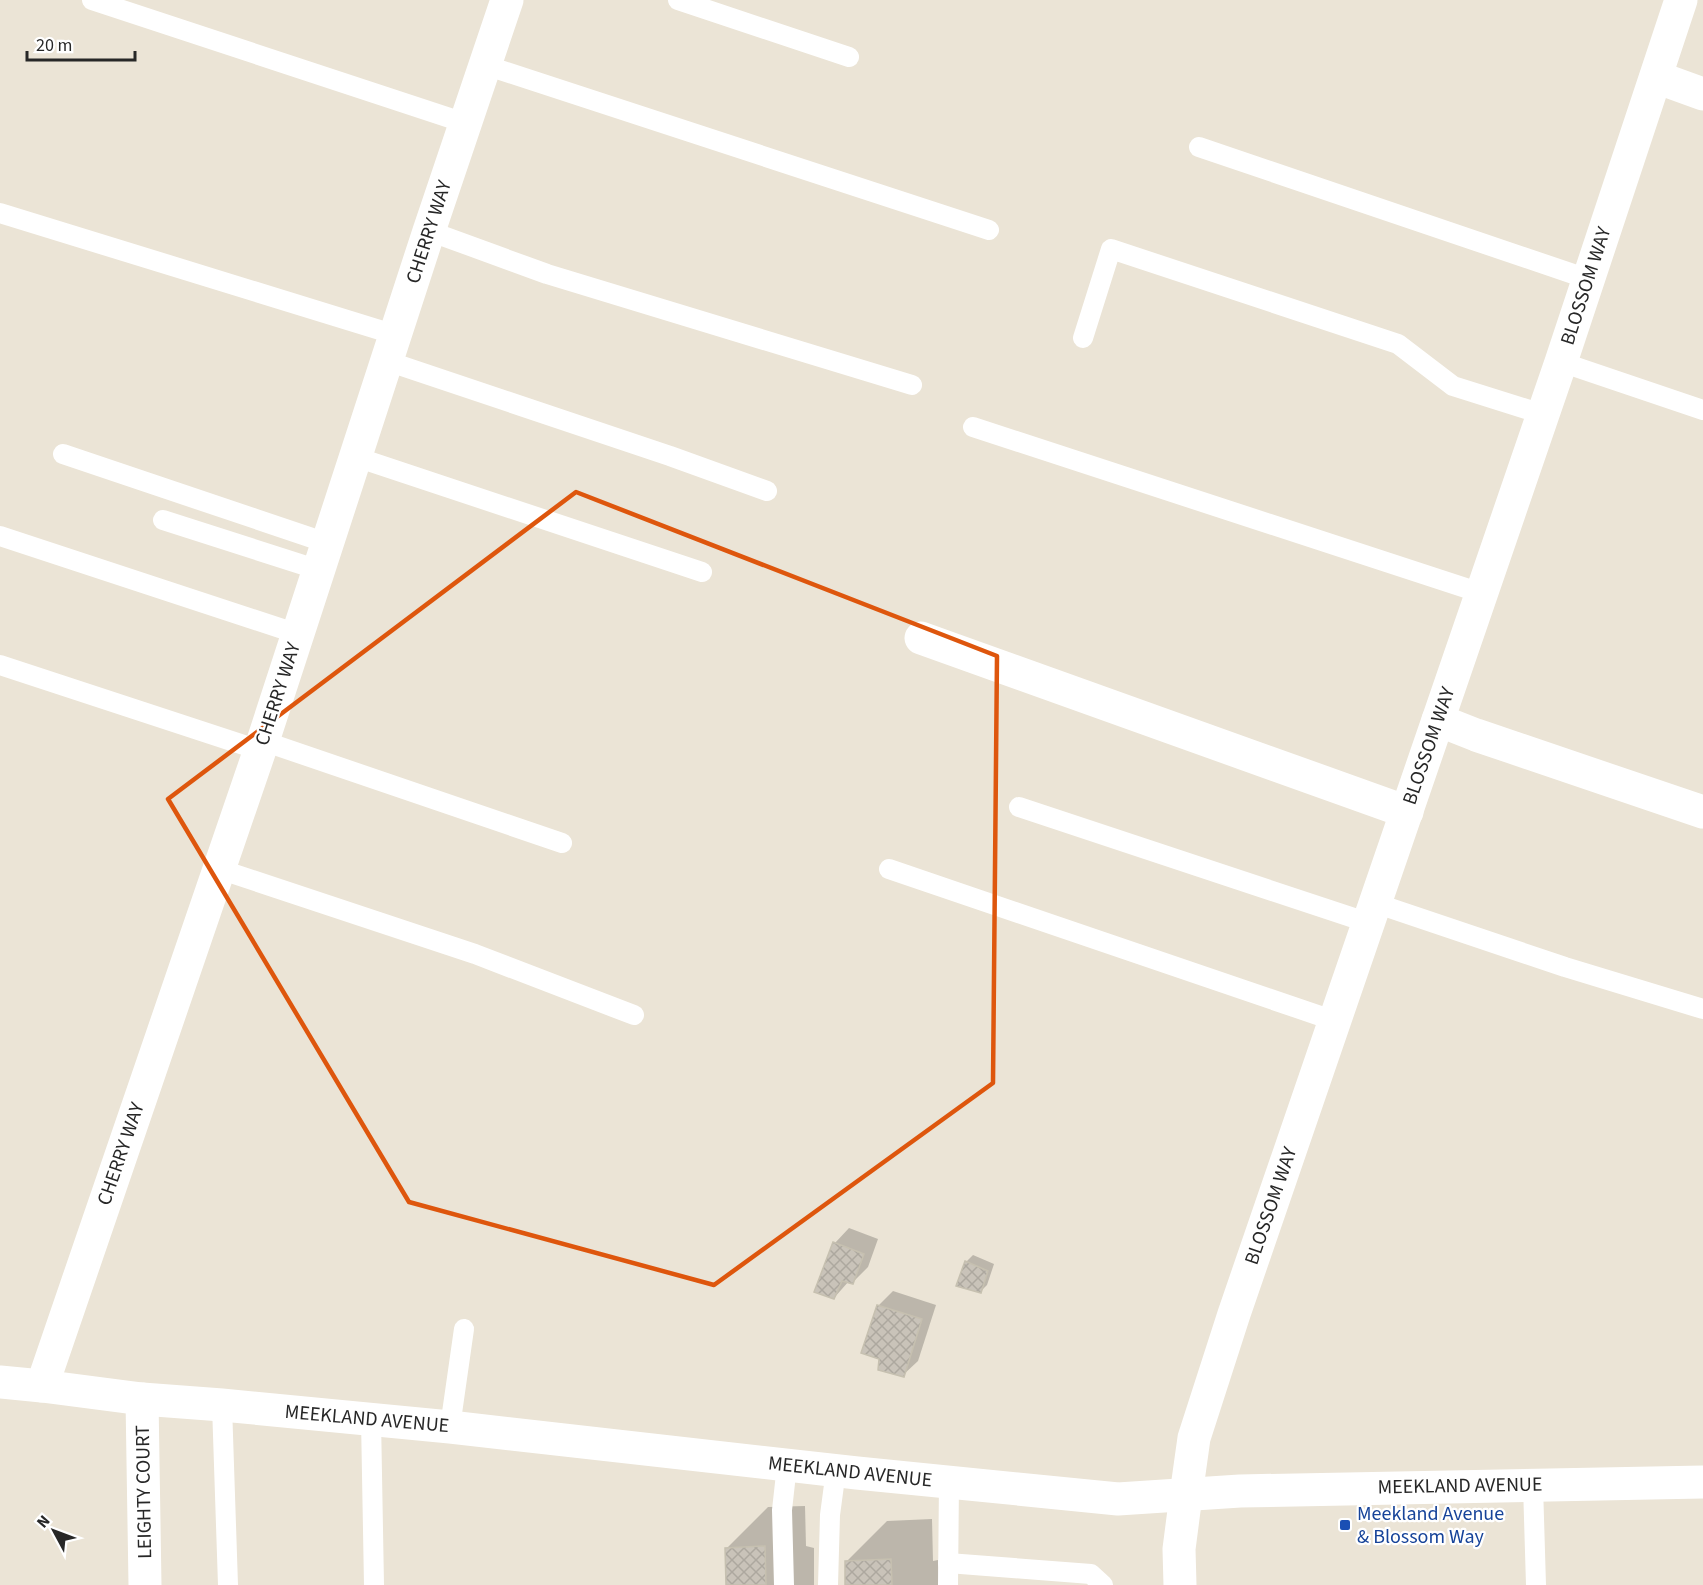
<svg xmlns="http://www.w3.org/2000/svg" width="1703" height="1585" viewBox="0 0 1703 1585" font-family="'Source Sans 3',sans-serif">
	<defs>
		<pattern id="building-cross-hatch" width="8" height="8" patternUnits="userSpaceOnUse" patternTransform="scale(1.5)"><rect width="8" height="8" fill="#c9c3b9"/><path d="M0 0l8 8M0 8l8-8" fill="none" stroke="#ada89f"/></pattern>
	</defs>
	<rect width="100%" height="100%" fill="#ebe4d6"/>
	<g fill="#0003">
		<polygon points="849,1228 878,1239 868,1267 853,1282 849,1281 834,1298 835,1243"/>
		<polygon points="973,1255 994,1264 987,1285 980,1292 966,1262"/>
		<polygon points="893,1291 936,1305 918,1361 903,1375 878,1306"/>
		<polygon points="805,1506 806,1546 814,1548 814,1585 728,1585 727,1548 768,1507"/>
		<polygon points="932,1519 933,1561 938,1560 939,1585 847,1585 846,1562 887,1521"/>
	</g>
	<g fill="url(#building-cross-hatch)" stroke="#c6c0b0" stroke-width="1.5">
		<polygon points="833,1242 864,1254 853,1284 842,1281 834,1299 814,1292"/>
		<polygon points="965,1261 988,1271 981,1293 956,1286"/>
		<polygon points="877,1305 922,1319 904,1377 878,1370 879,1359 861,1353"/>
		<polygon points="765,1546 766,1585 726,1585 725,1548"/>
		<polygon points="891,1559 892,1585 845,1585 845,1561"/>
	</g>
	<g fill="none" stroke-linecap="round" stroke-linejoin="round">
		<g stroke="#fff" stroke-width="20">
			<polyline points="92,0 465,123"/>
			<polyline points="678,0 849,57"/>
			<polyline points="485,65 989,230"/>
			<polyline points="1199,147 1588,279"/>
			<polyline points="0,213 396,335"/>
			<polyline points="429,231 547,274 912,385"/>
			<polyline points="1083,338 1111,249 1398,344 1453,386 1542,414"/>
			<polyline points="387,361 670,456 767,491"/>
			<polyline points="1561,362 1703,410"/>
			<polyline points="973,427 1481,593"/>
			<polyline points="63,454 327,543"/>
			<polyline points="356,457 702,572"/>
			<polyline points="163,520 319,570"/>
			<polyline points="0,536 298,634"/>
			<polyline points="0,665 259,750"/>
			<polyline points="263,741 562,843"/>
			<polyline points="1019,807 1369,923"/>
			<polyline points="219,869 475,954 634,1015"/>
			<polyline points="889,869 1335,1021"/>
			<polyline points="1375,903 1565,967 1703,1009"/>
			<polyline points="222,1405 228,1585"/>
			<polyline points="371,1419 374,1585"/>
			<polyline points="450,1427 464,1329"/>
			<polyline points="1533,1485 1536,1585"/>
			<polyline points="948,1563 1091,1574 1103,1585"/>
			<polyline points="784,1585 782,1510 787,1465"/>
			<polyline points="828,1585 830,1515 836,1470"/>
			<polyline points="948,1585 949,1482"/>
		</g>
		<g stroke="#fff" stroke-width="33">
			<polyline points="1656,77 1703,94"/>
			<polyline points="921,638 1407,812"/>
			<polyline points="1438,720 1476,735 1703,812"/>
			<polyline points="42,1386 263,741 429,231 507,0"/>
			<polyline points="142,1399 145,1585"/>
			<polyline points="1186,1495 1194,1438 1234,1314 1561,362 1681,0"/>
		</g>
		<g stroke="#fff" stroke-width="33">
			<polyline points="0,1382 42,1386 142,1399 222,1405 450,1427 857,1473 1118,1499 1240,1491 1703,1482"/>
			<polyline points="1180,1585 1179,1549 1186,1495"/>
		</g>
	</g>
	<path fill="none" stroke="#de560d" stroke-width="4.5" stroke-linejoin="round" d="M 576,492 L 997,656 L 993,1083 L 714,1285 L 409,1202 L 168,799 Z"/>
	<rect fill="#1a4fb4" stroke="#fff" stroke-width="2" x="1339" y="1519" width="12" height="12" rx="3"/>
	<g text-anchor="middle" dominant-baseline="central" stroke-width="4.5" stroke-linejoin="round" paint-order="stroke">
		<g font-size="20" fill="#272727" stroke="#fff">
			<text transform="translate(429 232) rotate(-72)">CHERRY WAY</text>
			<text transform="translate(1586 286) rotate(-72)">BLOSSOM WAY</text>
			<text transform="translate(278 694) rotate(-72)">CHERRY WAY</text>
			<text transform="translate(1429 746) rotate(-71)">BLOSSOM WAY</text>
			<text transform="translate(121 1154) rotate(-71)">CHERRY WAY</text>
			<text transform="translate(1271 1206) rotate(-71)">BLOSSOM WAY</text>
			<text transform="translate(367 1419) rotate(5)">MEEKLAND AVENUE</text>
			<text transform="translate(850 1472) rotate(6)">MEEKLAND AVENUE</text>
			<text transform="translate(1460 1486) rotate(-1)">MEEKLAND AVENUE</text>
			<text transform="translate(144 1492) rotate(-91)">LEIGHTY COURT</text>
		</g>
		<g font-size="20" fill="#164399" stroke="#fff" text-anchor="start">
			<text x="1357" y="1514">Meekland Avenue<tspan x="1357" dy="23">&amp; Blossom Way</tspan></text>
		</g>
	</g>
	<g transform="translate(54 1531) rotate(311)" stroke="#ffffff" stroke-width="4.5" paint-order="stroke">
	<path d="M0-4.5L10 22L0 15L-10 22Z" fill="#272727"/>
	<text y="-9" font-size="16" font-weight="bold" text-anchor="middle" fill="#272727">N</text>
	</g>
	<path d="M27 51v9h108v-9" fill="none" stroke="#272727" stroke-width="3"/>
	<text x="36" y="51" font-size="18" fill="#272727" stroke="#ffffff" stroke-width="4.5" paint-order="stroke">20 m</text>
</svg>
